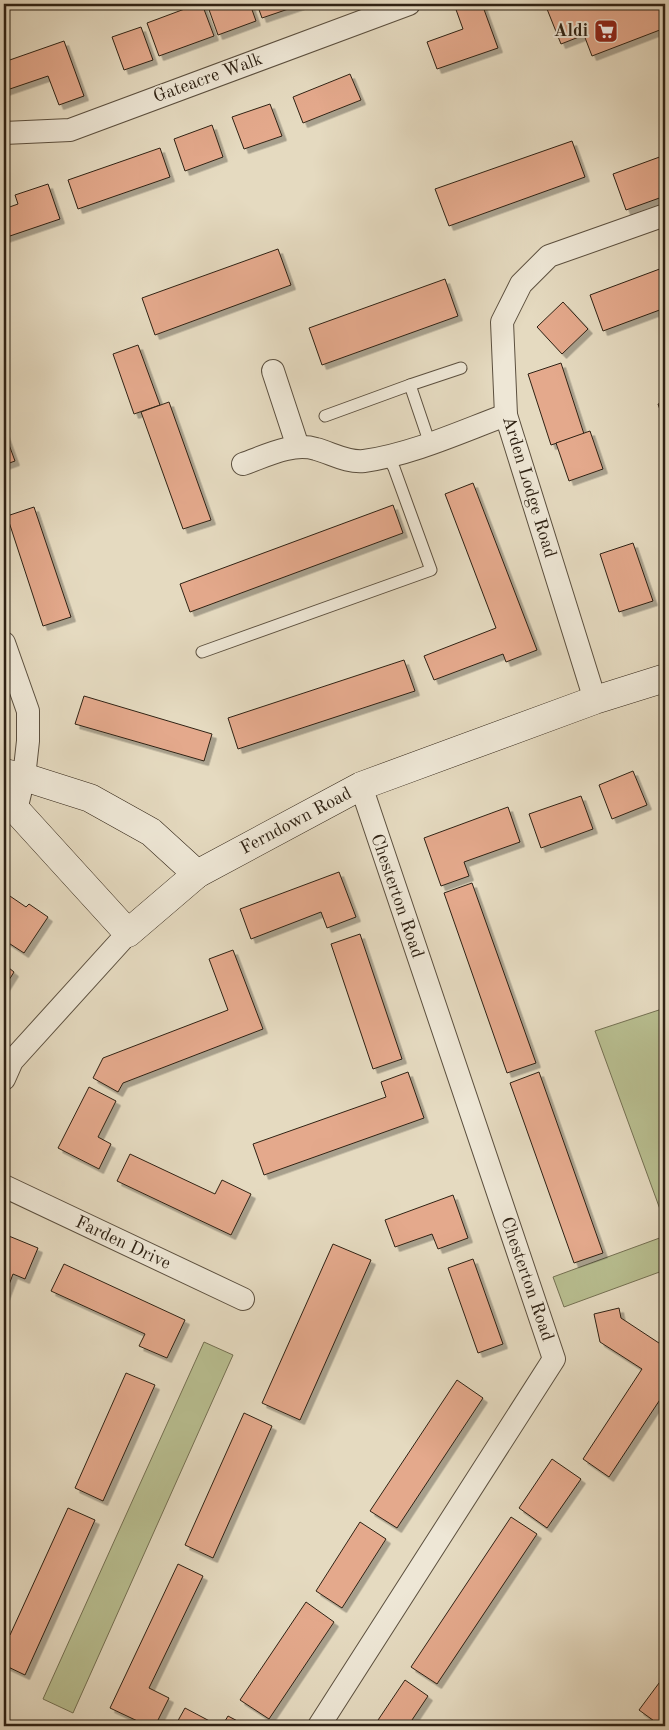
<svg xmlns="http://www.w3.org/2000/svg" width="669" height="1730" viewBox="0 0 669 1730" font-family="'Old Standard TT',serif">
	<defs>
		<filter id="shadow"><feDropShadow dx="4.5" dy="4.5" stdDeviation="0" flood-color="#0004"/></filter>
	</defs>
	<rect width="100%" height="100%" fill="#e5dac0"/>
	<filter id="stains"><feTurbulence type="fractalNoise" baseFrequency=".004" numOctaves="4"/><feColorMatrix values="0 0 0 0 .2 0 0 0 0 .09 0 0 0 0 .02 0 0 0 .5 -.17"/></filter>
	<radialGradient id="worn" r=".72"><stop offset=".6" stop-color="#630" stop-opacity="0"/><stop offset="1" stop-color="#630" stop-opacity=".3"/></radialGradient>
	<g fill="#b8be90" stroke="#747052">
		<polygon points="665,1008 665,1223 595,1031"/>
		<polygon points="665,1236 665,1270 564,1307 553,1277"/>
		<polygon points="204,1342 233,1355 73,1713 43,1699"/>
	</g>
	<g fill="#e4a98c" stroke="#2f2214" filter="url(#shadow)">
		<polygon points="198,4 202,4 214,36 159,56 147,23"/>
		<polygon points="207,4 250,4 256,21 218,35"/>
		<polygon points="257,4 299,4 300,5 262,18"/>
		<polygon points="454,4 482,4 498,48 437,69 427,42 463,29"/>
		<polygon points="545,4 665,4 665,28 592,56 584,35 561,44"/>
		<polygon points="141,27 153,60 124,70 112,37"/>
		<polygon points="64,41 84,96 59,105 48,76 4,91 4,62"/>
		<polygon points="350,74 361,100 303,123 293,97"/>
		<polygon points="270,104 282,136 244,149 232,117"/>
		<polygon points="212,125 223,157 185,171 174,139"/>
		<polygon points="572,141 585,177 449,226 435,189"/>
		<polygon points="160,148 170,177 78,209 68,180"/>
		<polygon points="665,155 665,196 626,210 613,174"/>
		<polygon points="48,184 60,219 4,238 4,209 18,204 15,195"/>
		<polygon points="278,249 291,285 155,335 142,298"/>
		<polygon points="665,267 665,308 603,331 590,295"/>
		<polygon points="445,279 458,316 322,365 309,328"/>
		<polygon points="563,302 588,329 562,354 537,327"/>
		<polygon points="138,345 160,405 134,414 113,354"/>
		<polygon points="561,363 584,434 551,445 528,374"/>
		<polygon points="169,402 211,520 183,529 141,412"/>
		<polygon points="665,402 665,425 658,404"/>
		<polygon points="4,431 15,461 4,465"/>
		<polygon points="590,431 603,469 569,481 556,443"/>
		<polygon points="473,483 537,650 506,662 503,654 434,680 424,656 496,628 445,494"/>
		<polygon points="393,505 403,533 190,612 180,584"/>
		<polygon points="34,507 71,617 43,626 7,516"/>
		<polygon points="633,543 653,601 619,612 600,554"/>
		<polygon points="404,660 415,691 238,749 228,718"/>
		<polygon points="84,696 212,734 204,761 75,724"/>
		<polygon points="633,771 647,805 612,819 599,785"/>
		<polygon points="581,796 593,829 541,848 529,814"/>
		<polygon points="508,807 520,842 464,862 469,876 441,886 424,838"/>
		<polygon points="339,872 356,917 327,928 321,912 251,939 240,909"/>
		<polygon points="472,883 536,1063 507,1073 444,893"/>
		<polygon points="4,892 26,907 29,904 48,917 24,953 4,940"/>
		<polygon points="360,934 402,1059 373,1069 331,944"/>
		<polygon points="233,950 263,1029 123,1083 118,1092 93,1078 103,1058 228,1010 209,959"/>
		<polygon points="4,964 14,972 4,988"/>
		<polygon points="408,1072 424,1118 264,1175 253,1144 386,1097 381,1082"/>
		<polygon points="539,1072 603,1253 574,1263 510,1083"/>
		<polygon points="89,1087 116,1101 98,1137 111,1144 99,1169 58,1148"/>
		<polygon points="130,1154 215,1194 222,1180 251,1194 231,1235 117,1181"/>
		<polygon points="453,1195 468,1238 438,1249 432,1234 395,1247 385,1220"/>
		<polygon points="4,1234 38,1248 25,1279 13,1274 4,1298"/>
		<polygon points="333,1244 371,1260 300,1420 262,1403"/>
		<polygon points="473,1259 503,1344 478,1353 448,1268"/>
		<polygon points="64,1264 185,1320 167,1358 139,1346 145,1334 51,1291"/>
		<polygon points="619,1308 621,1318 665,1347 665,1392 609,1477 583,1459 642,1369 600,1342 594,1314"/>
		<polygon points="126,1373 155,1385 103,1501 75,1488"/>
		<polygon points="457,1380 483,1398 397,1528 370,1511"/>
		<polygon points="244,1413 272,1426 213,1558 185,1545"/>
		<polygon points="552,1459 581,1479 547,1528 519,1508"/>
		<polygon points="68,1508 95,1520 25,1675 4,1665 4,1633 10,1635"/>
		<polygon points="511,1517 537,1534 437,1684 411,1667"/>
		<polygon points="360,1522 386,1539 342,1608 316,1591"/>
		<polygon points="178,1564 203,1576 149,1688 169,1698 155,1726 148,1726 110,1708"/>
		<polygon points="306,1602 334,1622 269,1719 240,1700"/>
		<polygon points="665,1675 665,1726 661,1726 639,1710"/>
		<polygon points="405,1680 428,1696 408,1726 374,1726"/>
		<polygon points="185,1708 219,1726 175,1726"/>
		<polygon points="228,1716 247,1726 222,1726"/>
	</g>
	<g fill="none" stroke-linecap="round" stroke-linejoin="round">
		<g stroke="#5c503f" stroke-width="13">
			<g id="lane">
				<polyline points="410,385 461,368"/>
				<polyline points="325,416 410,385 430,444"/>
				<polyline points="202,652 431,570 394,468 387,456"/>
			</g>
		</g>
		<g stroke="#5c503f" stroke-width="24">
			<g id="street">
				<polyline points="4,133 70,130 409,4"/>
				<polyline points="273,371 298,447"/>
				<path d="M 243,464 C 266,456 292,442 316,449 C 331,453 348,463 364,461 C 413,454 460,432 506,415"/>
				<polyline points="4,643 28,711 28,741 24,777 16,810"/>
				<polyline points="595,700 506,415 502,322 521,284 549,256 665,215"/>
				<polyline points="4,1079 12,1061 128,933"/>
				<polyline points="4,1186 243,1299"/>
				<polyline points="319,1726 554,1359 361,786"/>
			</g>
		</g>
		<g stroke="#2f2214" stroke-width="29">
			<g id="secondary">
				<polyline points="4,773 24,777 90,798 151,832 197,874"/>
				<polyline points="4,801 16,810 128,933 197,874 361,786 595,700 665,678"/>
			</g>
		</g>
		<use href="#lane" stroke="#eee7d6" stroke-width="11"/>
		<use href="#street" stroke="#eee7d6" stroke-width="22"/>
		<use href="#secondary" stroke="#eee7d6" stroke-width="28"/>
	</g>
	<defs>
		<g id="supermarket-square" transform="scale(1.25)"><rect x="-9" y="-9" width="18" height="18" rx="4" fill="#8f2418" stroke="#eee7d6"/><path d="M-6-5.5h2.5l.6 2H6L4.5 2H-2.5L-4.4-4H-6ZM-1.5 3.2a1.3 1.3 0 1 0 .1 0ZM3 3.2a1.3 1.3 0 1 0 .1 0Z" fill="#fff"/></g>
	</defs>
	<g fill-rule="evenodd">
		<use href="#supermarket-square" x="606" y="31"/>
	</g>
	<g text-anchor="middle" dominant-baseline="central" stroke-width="4" stroke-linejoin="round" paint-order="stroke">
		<g font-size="18" font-weight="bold" fill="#2f2214" stroke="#eee7d6" text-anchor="end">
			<text x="588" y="31">Aldi</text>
		</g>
		<g font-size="18" fill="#2f2214" stroke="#eee7d6">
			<text transform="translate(208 78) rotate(-20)">Gateacre Walk</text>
			<text transform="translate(529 487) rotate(73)">Arden Lodge Road</text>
			<text transform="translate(296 821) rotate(-28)">Ferndown Road</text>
			<text transform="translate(397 896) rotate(71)">Chesterton Road</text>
			<text transform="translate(123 1243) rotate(25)">Farden Drive</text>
			<text transform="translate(527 1279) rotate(71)">Chesterton Road</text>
		</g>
	</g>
	<rect width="669" height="1730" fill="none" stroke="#e5dac0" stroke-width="20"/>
	<rect x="5" y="5" width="659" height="1720" fill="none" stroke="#2f2214" stroke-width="2.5"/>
	<rect x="10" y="10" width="649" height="1710" fill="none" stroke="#2f2214"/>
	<rect width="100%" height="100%" filter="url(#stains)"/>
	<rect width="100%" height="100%" fill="url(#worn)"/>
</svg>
